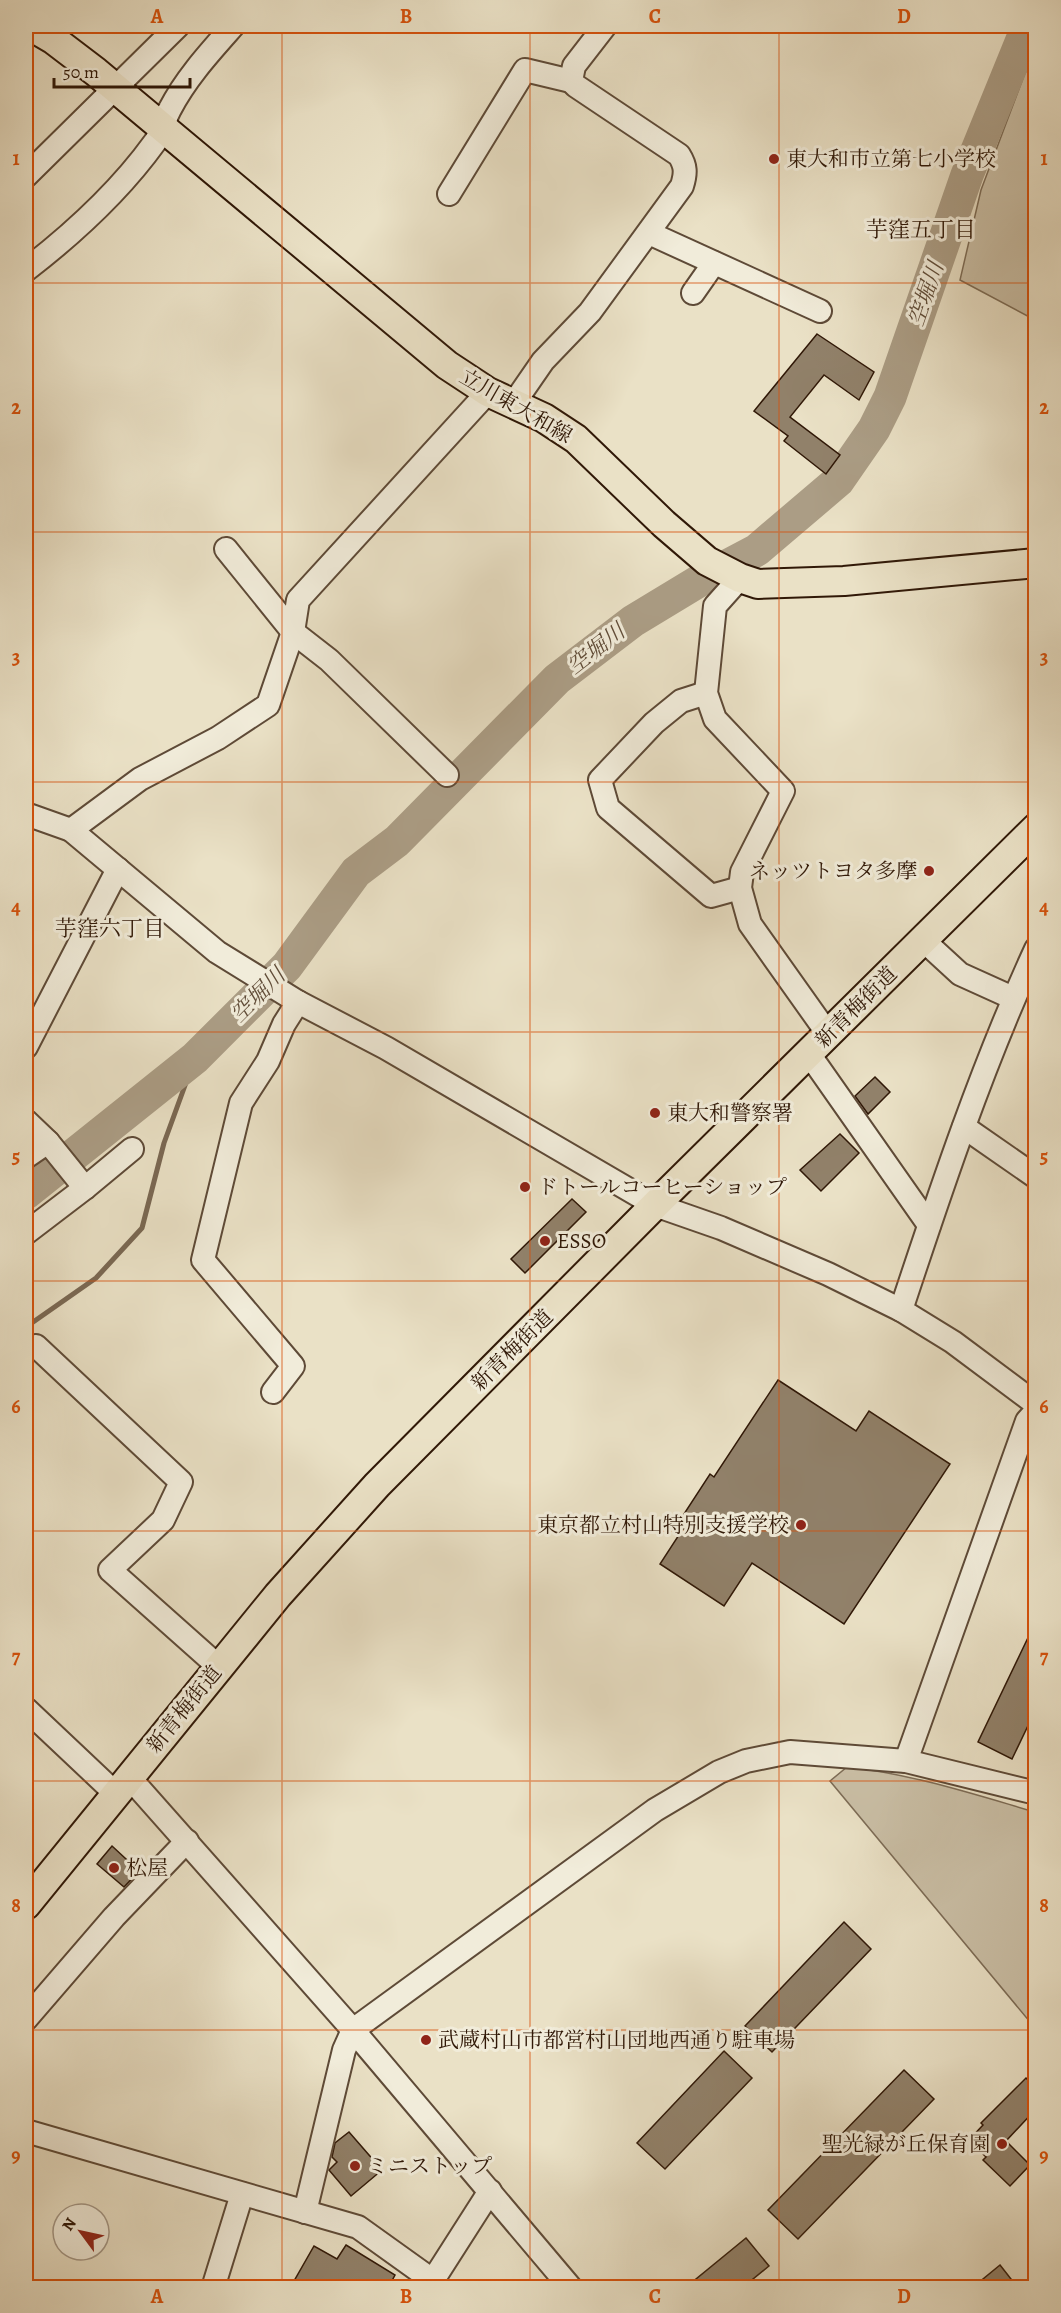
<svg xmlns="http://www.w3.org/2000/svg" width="1061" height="2313" viewBox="0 0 1061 2313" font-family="Alegreya,'Noto Serif JP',serif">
	<rect width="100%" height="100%" fill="#eae1c6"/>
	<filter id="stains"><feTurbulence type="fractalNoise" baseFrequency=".00333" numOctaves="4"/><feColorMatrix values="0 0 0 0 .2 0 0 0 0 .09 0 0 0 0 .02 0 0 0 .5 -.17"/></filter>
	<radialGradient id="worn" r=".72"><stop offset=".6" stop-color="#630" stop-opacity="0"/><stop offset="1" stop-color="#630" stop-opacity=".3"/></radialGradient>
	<g fill="#cabfa6" stroke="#7d6c56" stroke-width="1.5">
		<polygon points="1035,59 1035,320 960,280 981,190 1025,73"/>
		<path d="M 847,1767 C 912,1774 973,1794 1035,1812 L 1035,2028 L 830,1781 Z"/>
	</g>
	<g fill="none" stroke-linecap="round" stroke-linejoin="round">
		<polyline stroke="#7a6853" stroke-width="5" points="26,1327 96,1278 142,1228 164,1143 195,1058"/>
		<polyline stroke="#ab9d85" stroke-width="33" points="26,1193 195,1058 287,966 356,872 397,841 557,679 633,621 704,578 757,550 838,481 874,429 890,397 967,175 1022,40 1030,26"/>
	</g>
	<g fill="#91816a" stroke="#301807" stroke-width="1.5">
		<polygon points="817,334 874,372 859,400 824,375 790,417 840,455 826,474 784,441 788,436 754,411"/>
		<polygon points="875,1077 890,1092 868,1114 855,1096"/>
		<polygon points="840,1134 859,1153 821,1191 800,1170"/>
		<polygon points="572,1199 586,1212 525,1273 511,1259"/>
		<polygon points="778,1380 856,1431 869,1411 950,1464 844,1624 752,1563 724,1606 660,1564 688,1521 682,1517 710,1474 714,1477"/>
		<polygon points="1035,1623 1035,1711 1012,1759 978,1742"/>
		<polygon points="112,1846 139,1871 124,1887 97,1864"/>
		<polygon points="844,1922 871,1949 772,2052 745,2026"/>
		<polygon points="724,2051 752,2078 665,2169 637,2143"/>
		<polygon points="904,2070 934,2099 798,2239 768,2210"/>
		<polygon points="1026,2078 1035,2087 1035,2110 1006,2141 1030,2165 1010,2186 983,2160 986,2157 969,2140 983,2125 981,2123"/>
		<polygon points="349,2132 382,2170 351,2196 329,2170 337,2162 332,2157 335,2143"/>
		<polygon points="746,2238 769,2266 742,2288 685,2288"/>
		<polygon points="346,2245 395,2275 388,2288 290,2288 314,2246 337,2259"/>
		<polygon points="1000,2265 1018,2288 972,2288"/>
	</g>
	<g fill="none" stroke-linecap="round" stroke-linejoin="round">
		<g stroke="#5e4a37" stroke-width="26">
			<g id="minor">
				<polyline points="26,176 178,26"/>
				<polyline points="449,194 525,70 571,81"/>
				<polyline points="649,233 820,311"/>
				<path d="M 26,270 C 74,233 119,192 155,142 C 165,129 163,121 170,109 C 186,78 210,52 233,26"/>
				<polyline points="693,293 714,263"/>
				<path d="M 514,403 L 543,361 L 590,312 L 682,186 C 686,173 686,166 679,155 L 576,86 L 571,81 L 574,66 L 605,26"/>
				<polyline points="226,549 293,632 329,660 447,775"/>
				<polyline points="740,578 715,606 706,693 715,719 783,791 742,872 740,888 750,924 828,1034"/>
				<polyline points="706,693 681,701 654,723 600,780 608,808 711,896 740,888"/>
				<polyline points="26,814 71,830 217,952 298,1002 386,1048 655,1205 721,1228 828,1274 901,1310 953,1342 1036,1404"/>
				<polyline points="71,830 140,779 218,738 268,705 293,632 298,600 488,392"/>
				<polyline points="923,940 960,974 1013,998"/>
				<polyline points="26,1047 118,869"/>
				<polyline points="809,1054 929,1225"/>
				<polyline points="26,1121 48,1142 85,1188"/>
				<polyline points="964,1127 1036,1177"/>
				<polyline points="26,1157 48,1142"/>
				<polyline points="26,1233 85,1188 132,1149"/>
				<path d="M 901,1310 C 941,1189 982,1066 1036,949"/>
				<polyline points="36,1346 181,1482 163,1520 110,1570 219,1667"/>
				<polyline points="273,1392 293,1366 203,1260 241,1103 268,1061 284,1024 298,1002"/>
				<polyline points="26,1709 115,1793"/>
				<polyline points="906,1761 1027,1421 1036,1411"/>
				<polyline points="129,1777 353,2030 571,2288"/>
				<polyline points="26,2019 114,1917 187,1841"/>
				<polyline points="26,2131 358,2227 432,2280"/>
				<polyline points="305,2212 344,2050 353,2030 655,1810 719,1772 746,1761 790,1752 906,1761 1036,1793"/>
				<polyline points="213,2288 242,2194"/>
				<polyline points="428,2288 490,2191"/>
			</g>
		</g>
		<g stroke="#301807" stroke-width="32">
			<g id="major">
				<polyline points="30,26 54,40 96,72 447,365 488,392 544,418 576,439 664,524 707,561 740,578 758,584 844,581 1036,563"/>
				<polyline points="26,1905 278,1595 377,1485 655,1205 1036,828"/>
			</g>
		</g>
		<use href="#minor" stroke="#f1ecda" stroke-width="22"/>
		<use href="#major" stroke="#eae1c6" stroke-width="28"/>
	</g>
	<path fill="none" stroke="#d6520c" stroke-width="1.5" stroke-opacity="0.55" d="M 282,26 L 282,2288M 530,26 L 530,2288M 779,26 L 779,2288M 26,283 L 1036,283M 26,532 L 1036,532M 26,782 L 1036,782M 26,1032 L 1036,1032M 26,1281 L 1036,1281M 26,1531 L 1036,1531M 26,1781 L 1036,1781M 26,2030 L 1036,2030"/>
	<g fill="#8f2418" stroke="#f1ecda" stroke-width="2">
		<circle cx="774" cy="159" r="6"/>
		<circle cx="929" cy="871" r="6"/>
		<circle cx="655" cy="1113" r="6"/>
		<circle cx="525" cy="1187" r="6"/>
		<circle cx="545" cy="1241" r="6"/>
		<circle cx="801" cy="1525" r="6"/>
		<circle cx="114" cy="1868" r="6"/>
		<circle cx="426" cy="2040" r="6"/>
		<circle cx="1002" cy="2144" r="6"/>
		<circle cx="355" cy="2166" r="6"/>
	</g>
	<g text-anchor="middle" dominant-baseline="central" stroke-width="6" stroke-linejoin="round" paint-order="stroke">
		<g font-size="21" fill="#301807" stroke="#f1ecda" text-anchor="start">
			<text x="786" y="159">東大和市立第七小学校</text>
			<text x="917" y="871" text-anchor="end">ネッツトヨタ多摩</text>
			<text x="667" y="1113">東大和警察署</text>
			<text x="537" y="1187">ドトールコーヒーショップ</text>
			<text x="557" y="1241">ESSO</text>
			<text x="789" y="1525" text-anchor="end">東京都立村山特別支援学校</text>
			<text x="126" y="1868">松屋</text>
			<text x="438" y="2040">武蔵村山市都営村山団地西通り駐車場</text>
			<text x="990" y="2144" text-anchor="end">聖光緑が丘保育園</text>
			<text x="367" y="2166">ミニストップ</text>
		</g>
		<g font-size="21" fill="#301807" stroke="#f1ecda">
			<text transform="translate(516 406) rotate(30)">立川東大和線</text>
			<text transform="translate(856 1007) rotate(-45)">新青梅街道</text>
			<text transform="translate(512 1350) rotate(-45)">新青梅街道</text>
			<text transform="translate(184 1709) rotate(-51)">新青梅街道</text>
		</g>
		<g font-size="22" fill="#301807" stroke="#f1ecda">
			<text x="921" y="230">芋窪五丁目</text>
			<text x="110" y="929">芋窪六丁目</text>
		</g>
		<g font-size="22" font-style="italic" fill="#614d39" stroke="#f1ecda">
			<text transform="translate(926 294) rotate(-71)">空堀川</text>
			<text transform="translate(596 649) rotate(-38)">空堀川</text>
			<text transform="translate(258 995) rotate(-45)">空堀川</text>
		</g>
	</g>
	<rect width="1061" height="2313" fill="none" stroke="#eae1c6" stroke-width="66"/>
	<g transform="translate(81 2232) rotate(303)"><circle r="28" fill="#f1ecda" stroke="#a49786" stroke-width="1.5"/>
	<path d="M0-4.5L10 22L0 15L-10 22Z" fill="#8f2418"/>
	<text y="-9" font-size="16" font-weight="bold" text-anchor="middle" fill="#301807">N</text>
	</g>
	<path d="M54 78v9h136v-9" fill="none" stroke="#301807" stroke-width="3"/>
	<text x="63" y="78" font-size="18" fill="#301807" stroke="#f1ecda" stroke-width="4.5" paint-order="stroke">50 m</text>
	<rect x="33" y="33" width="995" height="2247" fill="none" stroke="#d6520c" stroke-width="2"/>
	<g font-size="20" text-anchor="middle" font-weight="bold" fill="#d6520c">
		<text x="157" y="23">A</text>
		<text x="406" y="23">B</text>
		<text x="655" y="23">C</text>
		<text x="904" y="23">D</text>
		<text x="16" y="165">1</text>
		<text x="1044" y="165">1</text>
		<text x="16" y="414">2</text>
		<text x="1044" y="414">2</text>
		<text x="16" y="664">3</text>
		<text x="1044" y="664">3</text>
		<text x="16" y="914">4</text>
		<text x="1044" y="914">4</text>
		<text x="16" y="1163">5</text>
		<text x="1044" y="1163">5</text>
		<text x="16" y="1413">6</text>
		<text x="1044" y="1413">6</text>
		<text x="16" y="1663">7</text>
		<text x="1044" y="1663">7</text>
		<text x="16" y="1912">8</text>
		<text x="1044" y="1912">8</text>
		<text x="16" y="2162">9</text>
		<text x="1044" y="2162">9</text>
		<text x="157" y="2303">A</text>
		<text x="406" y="2303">B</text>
		<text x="655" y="2303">C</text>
		<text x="904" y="2303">D</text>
	</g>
	<rect width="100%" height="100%" filter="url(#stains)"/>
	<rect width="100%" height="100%" fill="url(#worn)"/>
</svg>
